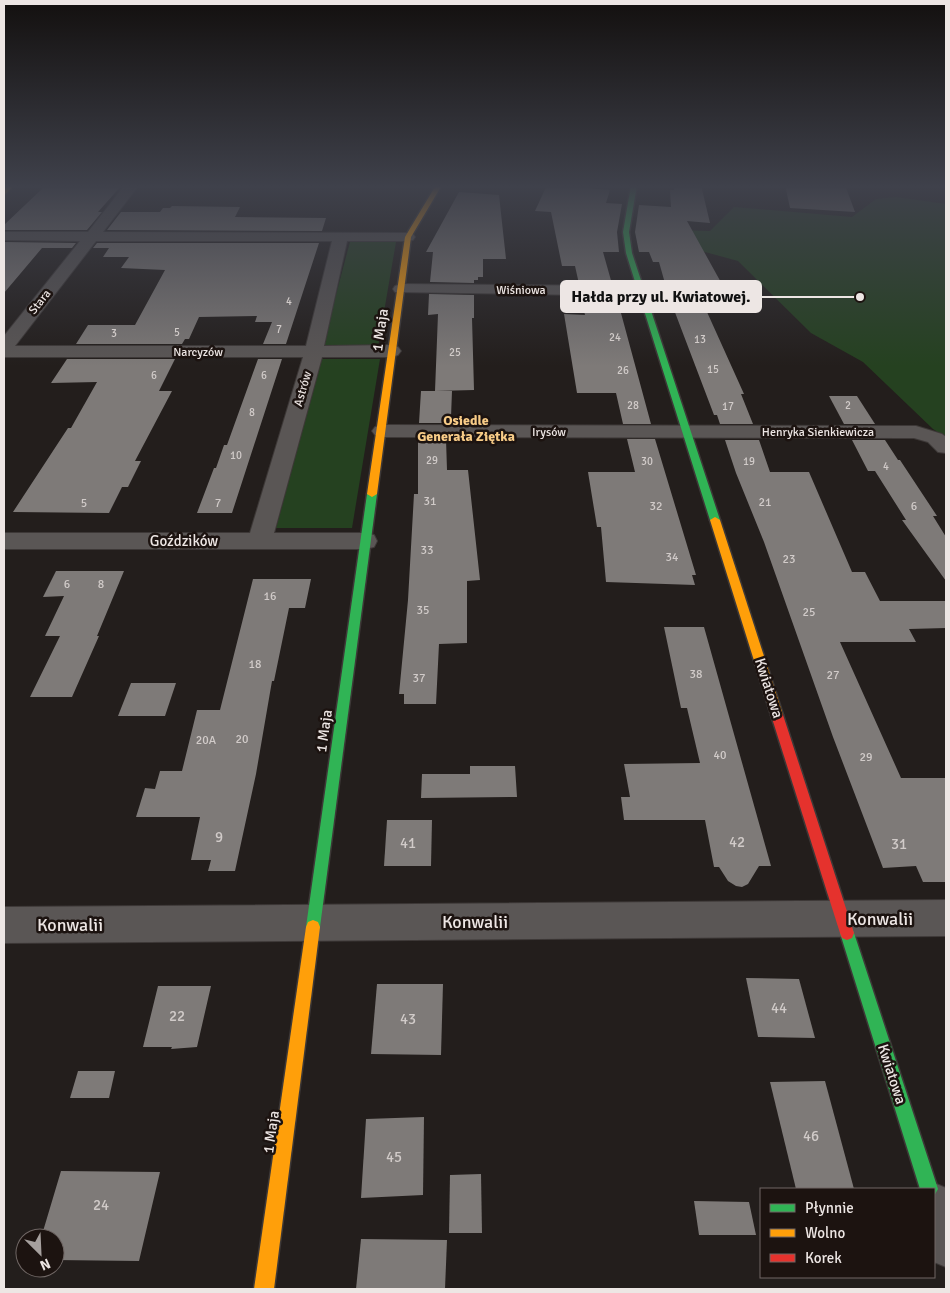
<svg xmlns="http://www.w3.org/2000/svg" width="950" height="1293" viewBox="0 0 950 1293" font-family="Signika,sans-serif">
	<rect width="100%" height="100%" fill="#231e1c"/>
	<g fill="#254120">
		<polygon points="896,197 946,204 946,438 933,429 863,362 811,333 738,261 694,249 674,230 710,231 734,207 852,217 876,199"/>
		<polygon points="350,242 396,242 378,347 322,347"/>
		<polygon points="321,359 380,359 352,528 276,528"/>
	</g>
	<g fill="#7e7a78">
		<polygon points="547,185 610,190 606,203 622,204 617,232 619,252 603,252 612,284 579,284 575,266 562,266 551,212 535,211"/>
		<polygon points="674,185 701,185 710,223 687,221 728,295 711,295 718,312 707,312 744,394 741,394 753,424 720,424 717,415 714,415 668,294 659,262 653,262 649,252 639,252 635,232 639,205 671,207 670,190 674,190"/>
		<polygon points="785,185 845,185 855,212 790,208"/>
		<polygon points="45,186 121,186 98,212 102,212 87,230 4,230 4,225"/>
		<polygon points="459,192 499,195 506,259 483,259 483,277 478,277 478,280 474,280 474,283 430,282 433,252 426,252"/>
		<polygon points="172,206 240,207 235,217 326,218 322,231 107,230 121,212 160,212 163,208 170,208"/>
		<polygon points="4,242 76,243 72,248 42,248 4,293"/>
		<polygon points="97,243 319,243 286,344 263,344 272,322 255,322 257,316 199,317 189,339 185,339 182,344 76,344 88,325 135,325 165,270 121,268 129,257 103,257 109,248 93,248"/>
		<polygon points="429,294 474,295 474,318 472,318 474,390 435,391 438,314 428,315"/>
		<polygon points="581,297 615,297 618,302 651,424 623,424 616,393 577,393 564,314 585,315"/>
		<polygon points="67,359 175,359 159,391 172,391 135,461 141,461 128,487 122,487 109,513 13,512 68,428 71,428 97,382 51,383"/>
		<polygon points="258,359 282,359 232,513 197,513 214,468 216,468 224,445 227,445"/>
		<polygon points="421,391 452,391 451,417 448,417 448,423 419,423"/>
		<polygon points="829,396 857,396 875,424 844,424"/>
		<polygon points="418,439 446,439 447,470 468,470 480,580 467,581 467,643 439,644 436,704 404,704 404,694 399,694 408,600 414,494 418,494"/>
		<polygon points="627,439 655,439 696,575 692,575 695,585 606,582 601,527 597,527 588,472 635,472"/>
		<polygon points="725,440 759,440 770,472 809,472 852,572 865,572 880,601 946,601 946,628 909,629 916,642 840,642 901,778 946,778 946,882 923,882 916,866 883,868 833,737 764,542 736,473"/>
		<polygon points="852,440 885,440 898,460 900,460 937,516 933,516 946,537 946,581 902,520 906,520 875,471 868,471"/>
		<polygon points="56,571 124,571 97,636 99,636 72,697 30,697 60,636 45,636 64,596 43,597"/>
		<polygon points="253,579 311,579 305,608 289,608 274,681 272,681 256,774 235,871 208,871 211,860 191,860 200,817 136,817 145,788 155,789 160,771 182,771 197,710 220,710"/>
		<polygon points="664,627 704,627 771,866 759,866 748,884 742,887 736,886 728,881 719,867 714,867 705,820 624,820 621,797 630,797 624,764 700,763 687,708 681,708"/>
		<polygon points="131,683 176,683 165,716 118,716"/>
		<polygon points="470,766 515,766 517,797 421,798 422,774 470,774"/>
		<polygon points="387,820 432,820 431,866 384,866"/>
		<polygon points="746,978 799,979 815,1038 758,1037"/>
		<polygon points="377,984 443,984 441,1055 371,1054"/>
		<polygon points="158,986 211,986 197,1047 171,1049 172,1047 143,1047"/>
		<polygon points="78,1071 115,1071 109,1098 70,1098"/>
		<polygon points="825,1081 854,1189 796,1189 770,1082"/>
		<polygon points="424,1117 423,1195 361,1198 366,1119"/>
		<polygon points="61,1171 160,1172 139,1261 55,1260 55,1238 41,1238"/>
		<polygon points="481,1174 482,1233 449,1233 450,1175"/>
		<polygon points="694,1201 749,1202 756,1235 699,1235"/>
		<polygon points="361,1239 447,1240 445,1289 356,1289"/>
	</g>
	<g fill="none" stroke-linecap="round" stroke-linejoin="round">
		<g stroke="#3d3837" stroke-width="2">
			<g id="street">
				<path d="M 125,185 L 139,185 L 103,232 L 408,233 L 413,234 L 415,237 L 413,240 L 408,241 L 347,241 L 324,346 L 392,345 L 398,347 L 401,351 L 398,355 L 392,357 L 322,357 L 274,533 L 365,533 L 374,535 L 377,541 L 374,547 L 365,549 L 4,549 L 4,533 L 250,533 L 303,357 L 4,357 L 4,336 L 80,241 L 4,240 L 4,232 L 88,232 ZM 96,241 L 332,241 L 306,346 L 15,346 Z"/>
				<polygon points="401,284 641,286 647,288 649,291 647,294 641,296 395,292 393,289 395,286"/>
				<polygon points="382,425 916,426 942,434 946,437 946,453 938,452 928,442 914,438 382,437 375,435 372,431 375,427"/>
				<polygon points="946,900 946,936 4,943 4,907"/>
				<polygon points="934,1183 946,1188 946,1267 934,1262 934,1189 918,1189"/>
			</g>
		</g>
		<g stroke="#3d3837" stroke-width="3">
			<g id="fast">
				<polygon points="631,185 637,185 629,232 632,253 720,520 715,523 710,520 626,253 623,232"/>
				<polygon points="372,491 377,494 320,927 318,932 313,934 308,932 306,927 367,494"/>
				<polygon points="847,926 852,928 854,933 938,1189 934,1196 934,1189 920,1189 840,933 842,928"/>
			</g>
		</g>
		<g stroke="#3d3837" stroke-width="3">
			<g id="slow">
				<polygon points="9,185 15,185 4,195 4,190"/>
				<polygon points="436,185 442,185 411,237 377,494 372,497 367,494 405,237"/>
				<polygon points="715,517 720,520 783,715 781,718 777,720 773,718 771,715 710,520"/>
				<polygon points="313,920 318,922 320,927 274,1289 254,1289 306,927 308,922"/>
			</g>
		</g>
		<g stroke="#3d3837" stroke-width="3">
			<polygon id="jam" points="777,710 781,712 783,715 854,933 852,938 847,940 842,938 840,933 771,715 773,712"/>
		</g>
		<use href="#street" fill="#5a5655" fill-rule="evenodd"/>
		<use href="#fast" fill="#30b455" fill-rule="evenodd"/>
		<use href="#slow" fill="#ff9f0a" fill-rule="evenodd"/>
		<use href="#jam" fill="#e5322d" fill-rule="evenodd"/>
	</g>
	<linearGradient id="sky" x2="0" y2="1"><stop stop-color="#13100f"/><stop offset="0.51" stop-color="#3f414b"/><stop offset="1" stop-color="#3f414b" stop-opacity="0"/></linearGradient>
	<rect width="950" height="366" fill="url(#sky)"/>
	<g text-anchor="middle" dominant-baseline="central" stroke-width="5" stroke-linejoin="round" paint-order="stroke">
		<g font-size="11" fill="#d1cbc9">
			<text x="289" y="301">4</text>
			<text x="279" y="329">7</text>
			<text x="177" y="332">5</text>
			<text x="114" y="333">3</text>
			<text x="615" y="337">24</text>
			<text x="700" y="339">13</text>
			<text x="455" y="352">25</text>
			<text x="713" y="369">15</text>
			<text x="623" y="370">26</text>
			<text x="154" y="375">6</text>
			<text x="264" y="375">6</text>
			<text x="633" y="405">28</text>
			<text x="848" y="405">2</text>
			<text x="728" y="406">17</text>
			<text x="252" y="412">8</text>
			<text x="236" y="455">10</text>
			<text x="432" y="460">29</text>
			<text x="647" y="461">30</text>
			<text x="749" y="461">19</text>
			<text x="886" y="466">4</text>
		</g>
		<g font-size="12" fill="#ede6e4" stroke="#1c1310">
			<text x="521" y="290">Wiśniowa</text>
			<text transform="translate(40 302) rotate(-52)">Stara</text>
			<text x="198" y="352">Narcyzów</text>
			<text transform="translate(303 389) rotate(-74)">Astrów</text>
			<text x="549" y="432">Irysów</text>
			<text x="818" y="432">Henryka Sienkiewicza</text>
		</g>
		<g font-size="12" fill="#d1cbc9">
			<text x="430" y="501">31</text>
			<text x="765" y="502">21</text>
			<text x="84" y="503">5</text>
			<text x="218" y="503">7</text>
			<text x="656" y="506">32</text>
			<text x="914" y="506">6</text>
			<text x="427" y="550">33</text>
			<text x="672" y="557">34</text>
			<text x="789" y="559">23</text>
			<text x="67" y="584">6</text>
			<text x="101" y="584">8</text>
			<text x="270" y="596">16</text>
			<text x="423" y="610">35</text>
			<text x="809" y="612">25</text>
			<text x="255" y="664">18</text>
			<text x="696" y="674">38</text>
			<text x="833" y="675">27</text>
			<text x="419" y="678">37</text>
			<text x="242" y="739">20</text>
			<text x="206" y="740">20A</text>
			<text x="720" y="755">40</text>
			<text x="866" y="757">29</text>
		</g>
		<g font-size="14" font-weight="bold" fill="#f8cc87" stroke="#1c1310">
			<text x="466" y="420">Osiedle<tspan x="466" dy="16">Generała Ziętka</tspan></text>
		</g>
		<g font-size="15" fill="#ede6e4" stroke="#1c1310">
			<text transform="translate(380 330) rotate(-82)">1 Maja</text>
			<text x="184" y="541">Goździków</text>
			<text transform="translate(769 688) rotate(72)">Kwiatowa</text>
			<text transform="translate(324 731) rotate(-82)">1 Maja</text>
			<text transform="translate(892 1074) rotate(72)">Kwiatowa</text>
			<text transform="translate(271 1132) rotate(-82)">1 Maja</text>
		</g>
		<g font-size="15" fill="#d1cbc9">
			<text x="219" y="837">9</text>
			<text x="737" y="842">42</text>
			<text x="408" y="843">41</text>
			<text x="899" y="844">31</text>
			<text x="779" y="1008">44</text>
			<text x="177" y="1016">22</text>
			<text x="408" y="1019">43</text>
			<text x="811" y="1136">46</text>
			<text x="394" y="1157">45</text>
			<text x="101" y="1205">24</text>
		</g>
		<g font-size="18" fill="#ede6e4" stroke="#1c1310">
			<text x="880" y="919">Konwalii</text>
			<text x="475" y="922">Konwalii</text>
			<text x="70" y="925">Konwalii</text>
		</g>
	</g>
	<path fill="none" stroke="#ede6e4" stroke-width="2" d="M860 297L761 297"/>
	<circle fill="#ede6e4" stroke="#1c1310" stroke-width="2" cx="860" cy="297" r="5"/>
	<rect fill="#ede6e4" stroke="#ede6e4" stroke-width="2" x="561" y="281" width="200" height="31" rx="5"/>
	<g font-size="16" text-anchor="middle" font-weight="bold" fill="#111">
		<text x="661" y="302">Hałda przy ul. Kwiatowej.</text>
	</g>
	<rect width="950" height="1293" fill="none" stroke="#ede6e4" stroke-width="10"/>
	<rect x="760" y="1188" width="175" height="90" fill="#1c1310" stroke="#706765"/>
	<rect x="770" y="1204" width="25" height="8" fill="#30b455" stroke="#706765"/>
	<text x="805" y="1213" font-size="15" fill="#ede6e4">Płynnie</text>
	<rect x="770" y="1229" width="25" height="8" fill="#ff9f0a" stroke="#706765"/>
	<text x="805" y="1238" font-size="15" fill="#ede6e4">Wolno</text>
	<rect x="770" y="1254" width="25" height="8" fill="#e5322d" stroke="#706765"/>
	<text x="805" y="1263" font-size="15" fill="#ede6e4">Korek</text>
	<g transform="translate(40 1253) rotate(156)"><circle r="24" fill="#1c1310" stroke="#706765"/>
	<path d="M0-4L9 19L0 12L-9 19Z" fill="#a6a09e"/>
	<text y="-8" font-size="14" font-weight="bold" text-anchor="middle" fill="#ede6e4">N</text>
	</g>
</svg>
